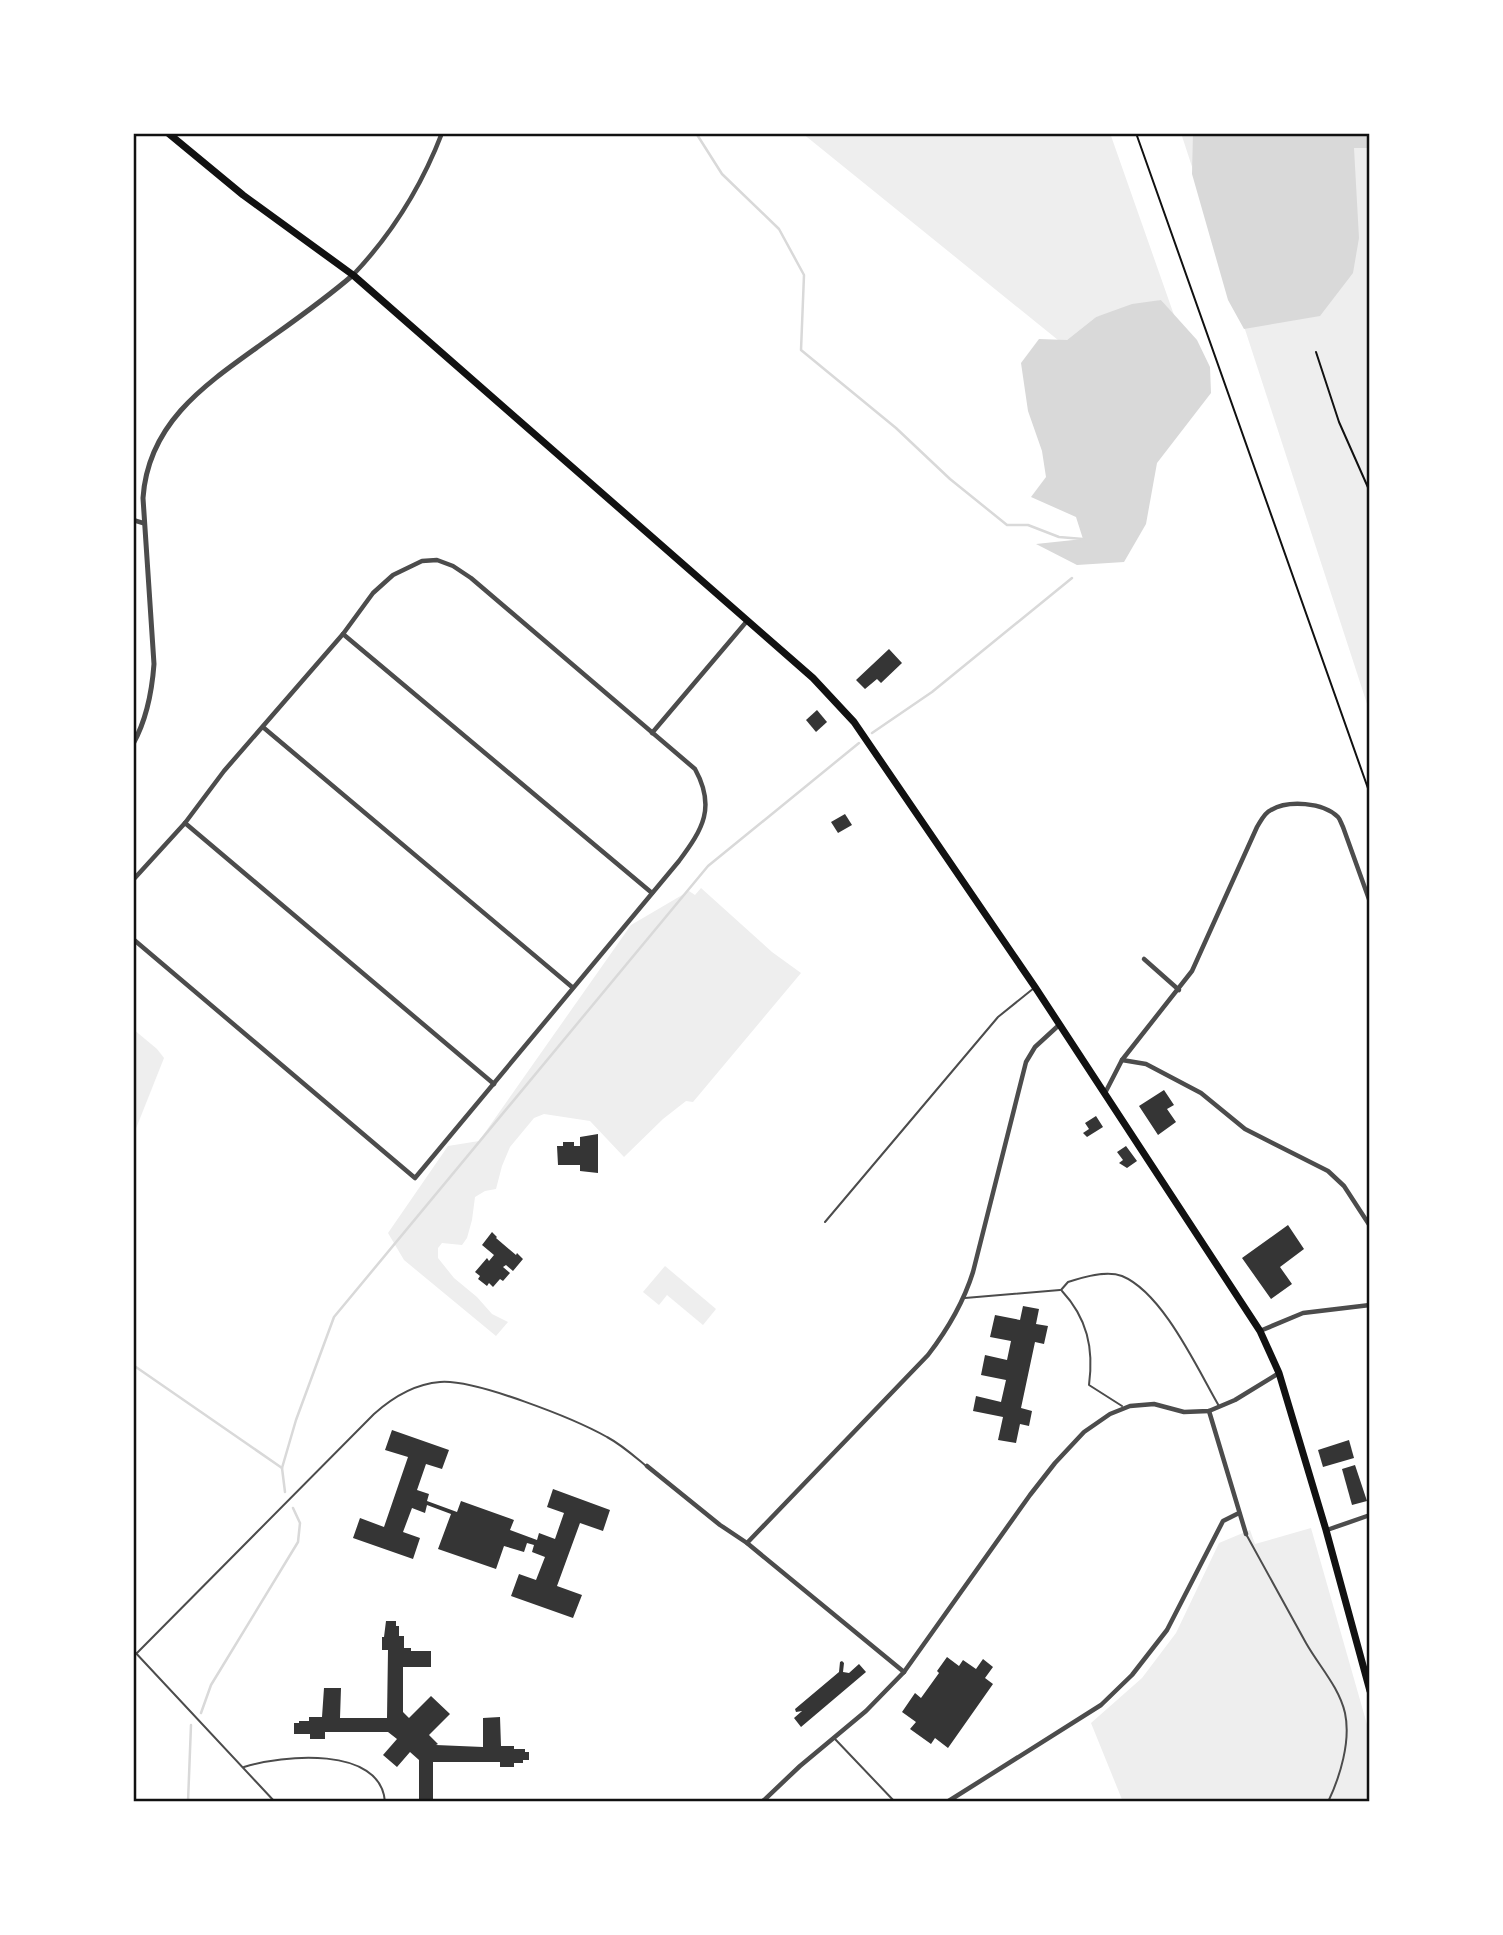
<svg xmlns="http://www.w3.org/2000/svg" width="1503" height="1935" viewBox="0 0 1503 1935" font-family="'Noto Serif',serif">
	<rect width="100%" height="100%" fill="#fff"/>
	<g fill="#eee">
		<polygon points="802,133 1110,133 1174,315 1161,300 1096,317 1067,340 1058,340"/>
		<polygon points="1181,133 1370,133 1370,713"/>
		<polygon points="701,888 772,952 801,973 693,1102 686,1101 663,1119 624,1157 590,1121 544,1114 534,1118 510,1147 502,1166 496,1189 485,1191 475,1197 472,1220 467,1238 462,1245 442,1243 438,1248 438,1258 454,1278 477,1297 492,1314 508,1322 496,1336 404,1260 388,1233 448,1146 479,1141 631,925 689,891 695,895"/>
		<polygon points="133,1029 157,1049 164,1058 133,1136"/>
		<polygon points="665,1266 716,1309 703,1325 667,1295 659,1305 643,1292"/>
		<polygon points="1311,1528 1370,1735 1370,1802 1123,1802 1091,1723 1142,1678 1176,1633 1219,1543 1250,1530 1255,1544"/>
	</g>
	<g fill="#d9d9d9">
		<polygon points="1193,133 1370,133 1370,148 1354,148 1359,238 1353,273 1320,316 1244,329 1228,300 1192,174"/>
		<polygon points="1161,300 1197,340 1210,367 1211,393 1157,463 1146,524 1124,562 1077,565 1036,544 1083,539 1076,517 1031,497 1046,477 1042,451 1028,411 1021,363 1039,339 1067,340 1096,317 1132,304"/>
	</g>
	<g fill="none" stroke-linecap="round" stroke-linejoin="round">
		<g stroke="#d9d9d9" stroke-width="2.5">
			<polyline points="696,133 722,174 779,229 804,275 801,350 896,428 950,479 1007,525 1028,525 1059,537 1083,539"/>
			<polyline points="872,733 932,692 1072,578"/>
			<polyline points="133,1365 282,1468"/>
			<polyline points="285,1492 282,1468 296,1420 334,1317 708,866 859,743"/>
			<polyline points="201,1713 211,1685 298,1542 300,1523 293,1508"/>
			<polyline points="188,1802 191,1725"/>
		</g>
	</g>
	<g fill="#353535">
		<polygon points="889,649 902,663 881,683 877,679 865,689 856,680"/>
		<polygon points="817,710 827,722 816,732 806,720"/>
		<polygon points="845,814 852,825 838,833 831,822"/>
		<polygon points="1164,1090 1174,1105 1167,1109 1176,1122 1158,1135 1139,1106"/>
		<polygon points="1096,1116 1103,1127 1087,1137 1083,1133 1089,1129 1085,1123"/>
		<polygon points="598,1134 598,1173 580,1171 580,1165 558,1165 557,1146 563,1146 563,1142 574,1142 574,1146 580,1146 580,1137"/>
		<polygon points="1126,1146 1137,1161 1127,1168 1119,1163 1123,1160 1117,1152"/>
		<polygon points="1288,1225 1304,1249 1280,1267 1292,1284 1271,1299 1242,1258"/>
		<polygon points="492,1232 497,1237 496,1238 516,1255 517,1253 523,1259 513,1271 506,1265 503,1267 510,1273 503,1281 500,1279 493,1287 489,1283 487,1286 478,1279 480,1276 475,1272 487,1258 489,1261 494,1255 482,1245"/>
		<polygon points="1023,1306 1039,1309 1036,1324 1048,1326 1044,1344 1035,1342 1021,1408 1032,1411 1029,1426 1020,1424 1016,1443 998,1440 1003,1417 973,1411 976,1396 1001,1402 1006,1380 981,1375 985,1355 1007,1360 1011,1341 990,1337 995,1315 1020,1320"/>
		<polygon points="392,1430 449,1450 442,1469 426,1464 417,1490 429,1494 427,1501 457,1512 461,1501 514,1520 510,1530 537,1540 539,1533 555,1539 564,1513 547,1507 553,1489 610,1510 603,1531 580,1523 557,1586 582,1595 573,1618 511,1596 519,1574 536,1580 545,1557 532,1552 534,1545 527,1543 524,1552 504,1546 496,1569 438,1549 451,1514 427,1505 425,1513 412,1508 403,1532 420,1538 413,1559 353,1538 360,1518 384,1527 408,1457 385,1450"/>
		<polygon points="1349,1440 1354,1458 1323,1467 1318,1450"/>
		<polygon points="1355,1465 1367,1501 1352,1505 1342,1469"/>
		<polygon points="386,1621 396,1621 396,1626 399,1626 399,1636 404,1636 404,1648 411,1648 411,1651 431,1651 431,1667 403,1667 403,1712 409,1718 431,1696 450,1714 429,1735 438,1744 436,1745 483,1747 483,1718 500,1717 501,1746 514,1746 514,1749 525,1749 525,1752 529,1752 529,1760 523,1760 523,1763 514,1763 514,1767 500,1767 500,1762 433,1762 433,1802 419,1802 419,1760 410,1752 397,1767 383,1755 397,1739 388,1732 325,1732 325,1739 310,1739 310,1734 294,1734 294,1723 299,1723 299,1721 309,1721 309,1717 322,1717 324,1688 341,1688 340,1718 387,1718 388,1650 382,1650 382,1637 384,1637"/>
		<polygon points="947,1657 959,1666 963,1660 976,1669 983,1659 993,1667 985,1678 993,1684 948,1748 935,1738 931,1744 910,1729 916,1722 902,1712 915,1693 921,1698 939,1673 937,1671"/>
		<polygon points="842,1661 844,1663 843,1672 849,1673 859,1664 866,1672 801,1727 794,1718 802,1711 796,1712 795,1709 839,1672 840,1662"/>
	</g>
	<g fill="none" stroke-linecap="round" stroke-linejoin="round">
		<g stroke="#111" stroke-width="2">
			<polyline points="1136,133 1370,794"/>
			<polyline points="1316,352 1339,422 1370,492"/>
		</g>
		<g stroke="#4c4c4c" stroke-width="2">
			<polyline points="825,1222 998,1017 1034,988"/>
			<path d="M 1061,1290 L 1068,1282 C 1083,1277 1106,1270 1122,1276 C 1163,1293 1197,1368 1219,1406"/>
			<path d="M 1062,1291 C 1087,1318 1094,1348 1089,1385 L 1122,1406"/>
			<polyline points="965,1298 1060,1290"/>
			<path d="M 1246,1534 C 1266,1571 1286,1607 1306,1643 C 1319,1666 1339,1687 1345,1713 C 1351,1741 1340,1777 1328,1802"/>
			<polyline points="133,1650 275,1802"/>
			<path d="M 136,1654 L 374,1414 C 393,1397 414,1384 440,1382 C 475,1379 575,1419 607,1437 C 622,1445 634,1456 646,1466"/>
			<polyline points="835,1739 895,1802"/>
			<path d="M 244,1767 C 281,1755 381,1745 385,1802"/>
		</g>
		<g stroke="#4c4c4c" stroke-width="4.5">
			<path d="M 353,275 C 391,235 422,185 442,133"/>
			<polyline points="133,520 143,523"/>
			<polyline points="343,634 652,893"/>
			<polyline points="264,728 572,987"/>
			<polyline points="652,733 747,621"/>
			<polyline points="185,823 494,1084"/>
			<path d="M 133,880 L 185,823 L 224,771 L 343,634 L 373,593 L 393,575 L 422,561 L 437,560 L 453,566 L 471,578 L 695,769 C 716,807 703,829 679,861 L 415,1178 L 133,939"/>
			<polyline points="1144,959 1179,990"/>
			<polyline points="1122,1060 1146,1064 1201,1093 1245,1129 1328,1171 1344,1186 1370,1226"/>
			<path d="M 1105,1093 L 1122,1060 L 1192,971 L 1257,827 C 1261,821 1264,813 1271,810 C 1288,800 1323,802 1338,817 C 1340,819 1341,823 1343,827 L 1370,902"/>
			<polyline points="1260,1331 1303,1313 1370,1305"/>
			<polyline points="1209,1411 1246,1534"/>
			<polyline points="647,1466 720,1525 747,1543 904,1672"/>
			<polyline points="1327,1530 1370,1515"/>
			<path d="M 747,1543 L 928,1355 C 948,1329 963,1304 973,1272 L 1026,1062 L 1035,1047 L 1059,1025"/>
			<polyline points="762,1802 800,1766 866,1711 904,1672 1030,1495 1055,1463 1084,1432 1110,1414 1130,1406 1154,1404 1184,1412 1209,1411 1235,1400 1279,1373"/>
			<polyline points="947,1802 1101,1705 1132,1675 1167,1630 1223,1521 1239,1513"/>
		</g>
		<path stroke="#4c4c4c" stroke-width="5" d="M 133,744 C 147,719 152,691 154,664 L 143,498 C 148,424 203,386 259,346 C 291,323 323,301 353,275"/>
		<polyline stroke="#111" stroke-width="7" points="168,133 243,195 353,275 813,678 854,722 1035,987 1260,1331 1279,1373 1326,1530 1370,1691"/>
	</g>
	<rect width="1503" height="1935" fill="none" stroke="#ffffff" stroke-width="270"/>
	<rect x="135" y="135" width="1233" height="1665" fill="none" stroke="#111" stroke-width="2.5"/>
</svg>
